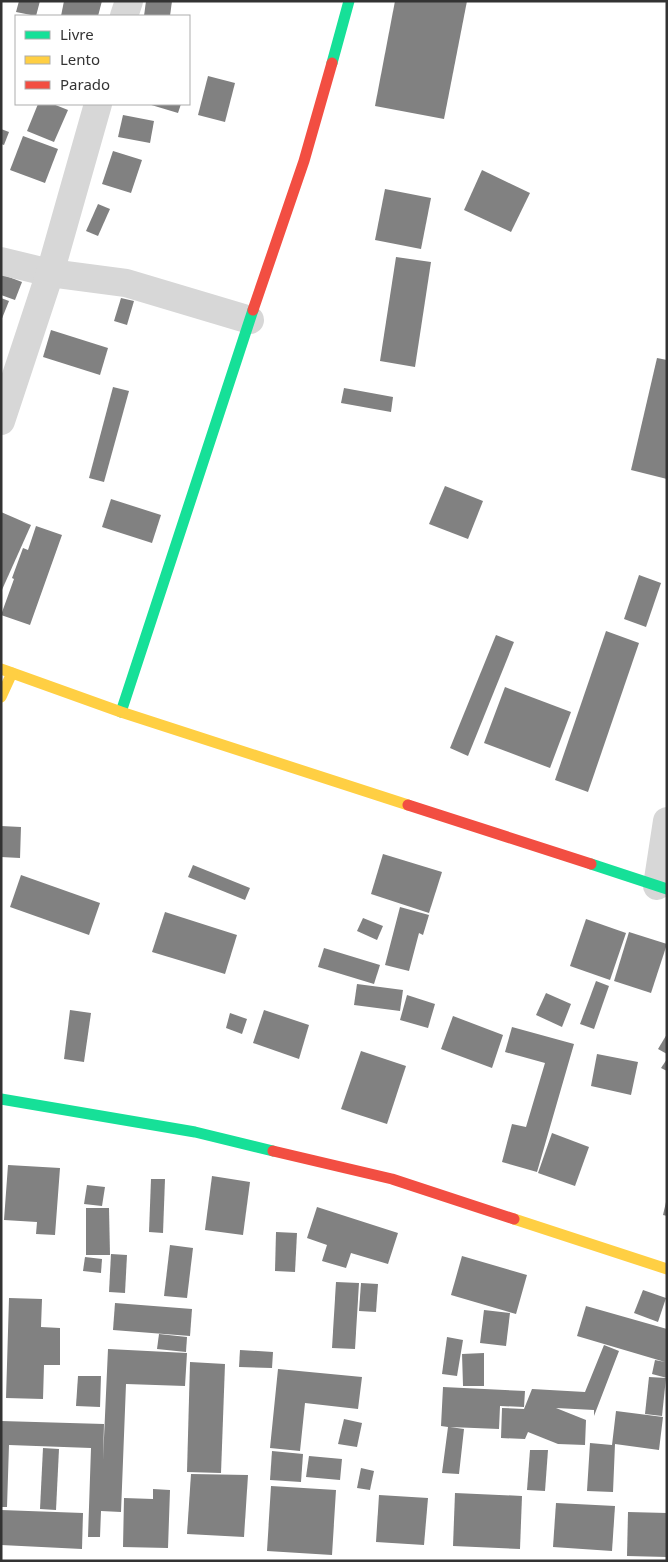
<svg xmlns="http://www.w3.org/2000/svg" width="668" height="1562" viewBox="0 0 668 1562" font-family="'Noto Sans',sans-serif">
	<rect width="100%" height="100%" fill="#fff"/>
	<g fill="#818181">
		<polygon points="19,1 40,1 36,16 16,12"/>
		<polygon points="64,1 102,1 98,16 61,16"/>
		<polygon points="146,1 172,1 170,16 144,16"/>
		<polygon points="395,1 467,1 444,119 375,106"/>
		<polygon points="208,76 235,83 225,122 198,115"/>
		<polygon points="38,104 53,104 68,110 54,142 27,131"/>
		<polygon points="148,104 181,104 178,113"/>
		<polygon points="123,115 154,121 150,143 118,137"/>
		<polygon points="1,129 9,132 4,145 1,144"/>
		<polygon points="23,136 58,149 45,183 10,170"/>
		<polygon points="113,151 142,160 131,193 102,184"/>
		<polygon points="482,170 530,193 511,232 464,210"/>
		<polygon points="385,189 431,198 421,249 375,240"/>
		<polygon points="98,204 110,209 98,236 86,231"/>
		<polygon points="396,257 431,262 415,367 380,361"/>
		<polygon points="1,274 22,282 15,300 1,295"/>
		<polygon points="1,298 9,301 1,321"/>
		<polygon points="121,298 134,301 127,325 114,321"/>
		<polygon points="51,330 108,348 100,375 43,357"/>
		<polygon points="657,358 667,360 667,479 631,470"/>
		<polygon points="113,387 129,391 104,482 89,478"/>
		<polygon points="344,388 393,397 391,412 341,403"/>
		<polygon points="445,486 483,501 468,539 429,524"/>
		<polygon points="111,499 161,515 152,543 102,527"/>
		<polygon points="1,512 31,525 1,592"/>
		<polygon points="36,526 62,535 30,625 1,615 14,579 12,578 23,548 28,550"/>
		<polygon points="639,575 661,583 646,627 624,619"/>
		<polygon points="606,631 639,643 588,792 555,780"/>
		<polygon points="496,635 514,642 468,756 450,748"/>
		<polygon points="505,687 571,712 550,768 484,743"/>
		<polygon points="1,826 21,827 20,858 1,857"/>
		<polygon points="383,854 442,872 429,913 371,894"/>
		<polygon points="193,865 250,888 245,900 188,877"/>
		<polygon points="21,875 100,903 89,935 10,907"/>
		<polygon points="400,907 429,915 423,935 419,933 409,971 385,965"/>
		<polygon points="165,912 237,935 225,974 152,952"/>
		<polygon points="363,918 383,926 377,940 357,931"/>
		<polygon points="586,919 626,933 610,980 570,966"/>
		<polygon points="629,932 667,944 651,993 614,981"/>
		<polygon points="324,948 380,965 374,984 318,967"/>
		<polygon points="596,981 609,986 594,1029 580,1024"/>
		<polygon points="357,984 403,990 400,1011 354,1005"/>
		<polygon points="546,993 571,1004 562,1027 536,1015"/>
		<polygon points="407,995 435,1004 428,1028 400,1020"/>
		<polygon points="70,1010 91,1013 84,1062 64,1059"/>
		<polygon points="264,1010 309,1025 299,1059 253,1043"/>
		<polygon points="230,1013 247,1019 242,1034 226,1028"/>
		<polygon points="453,1016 503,1035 492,1068 441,1049"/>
		<polygon points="512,1027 574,1044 537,1172 502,1162 512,1124 526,1127 545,1063 505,1052"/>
		<polygon points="667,1034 667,1054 658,1049"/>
		<polygon points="361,1051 406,1066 387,1124 341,1109"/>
		<polygon points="597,1054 638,1062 631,1095 591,1086"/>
		<polygon points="667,1059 667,1071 661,1068"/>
		<polygon points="552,1133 589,1147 575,1186 538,1173"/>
		<polygon points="8,1165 60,1168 55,1235 36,1234 37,1222 4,1220"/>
		<polygon points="212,1176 250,1182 243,1235 205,1230"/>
		<polygon points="151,1179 165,1179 163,1233 149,1232"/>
		<polygon points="87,1185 105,1187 102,1206 84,1204"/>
		<polygon points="666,1202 667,1202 667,1216 663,1215"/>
		<polygon points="317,1207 398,1233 388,1264 351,1253 346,1268 322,1261 327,1245 307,1238"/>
		<polygon points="86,1208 109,1208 110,1255 86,1255"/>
		<polygon points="276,1232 297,1233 295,1272 275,1271"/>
		<polygon points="170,1245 193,1248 187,1298 164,1296"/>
		<polygon points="111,1254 127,1255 125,1293 109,1292"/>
		<polygon points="462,1256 527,1275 516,1314 451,1295"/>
		<polygon points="85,1257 102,1259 101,1273 83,1271"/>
		<polygon points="336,1282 359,1283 355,1349 332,1348"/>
		<polygon points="361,1283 378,1284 376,1312 359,1311"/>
		<polygon points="643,1290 666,1298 658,1322 634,1313"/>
		<polygon points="9,1298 42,1299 41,1327 60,1328 60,1365 44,1365 43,1399 6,1398"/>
		<polygon points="115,1303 192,1309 190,1336 113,1330"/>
		<polygon points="586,1306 667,1329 667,1378 652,1374 655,1360 665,1362 577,1336"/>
		<polygon points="484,1310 510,1313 506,1346 480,1343"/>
		<polygon points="159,1334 187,1337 186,1352 157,1349"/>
		<polygon points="447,1337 463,1340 457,1376 442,1374"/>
		<polygon points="604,1345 619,1351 594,1416 594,1410 556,1408 586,1420 585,1445 558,1444 528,1432 525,1439 501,1438 502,1408 524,1409 532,1389 585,1392"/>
		<polygon points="108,1349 187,1353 185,1386 126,1384 121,1512 101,1511 100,1537 88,1537 91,1448 9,1445 7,1507 1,1507 1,1421 104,1424 103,1460"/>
		<polygon points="240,1350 273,1352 272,1368 239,1367"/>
		<polygon points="484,1353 484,1386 463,1386 462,1354"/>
		<polygon points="190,1362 225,1364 221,1473 187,1472"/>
		<polygon points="278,1369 362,1377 358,1409 305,1403 300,1451 270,1448"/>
		<polygon points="78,1376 101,1376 100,1407 76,1406"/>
		<polygon points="649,1377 666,1378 662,1416 645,1414"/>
		<polygon points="443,1387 525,1391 524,1407 500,1406 499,1429 450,1427 464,1429 459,1474 442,1473 448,1427 441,1426"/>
		<polygon points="616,1411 663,1417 659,1450 615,1444 613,1492 587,1491 590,1443 612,1445"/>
		<polygon points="344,1419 362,1423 357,1447 338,1444"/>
		<polygon points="43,1448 59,1449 56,1510 40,1509"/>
		<polygon points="530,1450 548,1450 545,1491 527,1490"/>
		<polygon points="272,1451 303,1454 301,1482 270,1480"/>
		<polygon points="309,1456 342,1459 340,1480 306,1477"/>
		<polygon points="361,1468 374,1471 370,1490 357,1488"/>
		<polygon points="191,1474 248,1475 244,1537 187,1534"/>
		<polygon points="271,1486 336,1490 332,1555 267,1551"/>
		<polygon points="153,1489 170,1490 168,1548 123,1547 124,1498 153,1499"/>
		<polygon points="455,1493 522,1496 520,1549 453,1546"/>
		<polygon points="379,1495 428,1498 424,1545 376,1542"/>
		<polygon points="556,1503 615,1506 612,1551 553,1547"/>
		<polygon points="1,1510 83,1513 82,1549 1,1545"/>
		<polygon points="628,1512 667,1513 667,1557 627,1556"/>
	</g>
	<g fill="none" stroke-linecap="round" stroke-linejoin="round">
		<g stroke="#d7d7d7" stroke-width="28">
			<polyline points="124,16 129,1"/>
			<polyline points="1,261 50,273 126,283 250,320"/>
			<polyline points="1,421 50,273 98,104"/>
			<polyline points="657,886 667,821"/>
		</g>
		<g stroke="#16e098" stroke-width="11">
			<polyline points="332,63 349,1"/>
			<polyline points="121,712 253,310"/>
			<polyline points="591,864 667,889"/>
			<polyline points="1,1099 195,1132 273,1151"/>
		</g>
		<g stroke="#ffcf43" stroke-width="11">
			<polyline points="1,669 121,712 408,805"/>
			<polyline points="1,697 12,673"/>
			<polyline points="514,1219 667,1269"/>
		</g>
		<g stroke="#f24e42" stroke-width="11">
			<polyline points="253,310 304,161 332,63"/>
			<polyline points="408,805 591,864"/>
			<polyline points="273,1151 392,1179 514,1219"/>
		</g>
	</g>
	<rect width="668" height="1562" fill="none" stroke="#333333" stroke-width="5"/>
	<rect x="15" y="15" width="175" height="90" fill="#ffffff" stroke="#adadad"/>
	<rect x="25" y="31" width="25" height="8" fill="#16e098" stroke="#adadad"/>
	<text x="60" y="40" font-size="15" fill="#333333">Livre</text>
	<rect x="25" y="56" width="25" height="8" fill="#ffcf43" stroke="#adadad"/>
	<text x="60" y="65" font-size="15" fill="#333333">Lento</text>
	<rect x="25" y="81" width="25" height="8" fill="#f24e42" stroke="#adadad"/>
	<text x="60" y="90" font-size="15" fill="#333333">Parado</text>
</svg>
